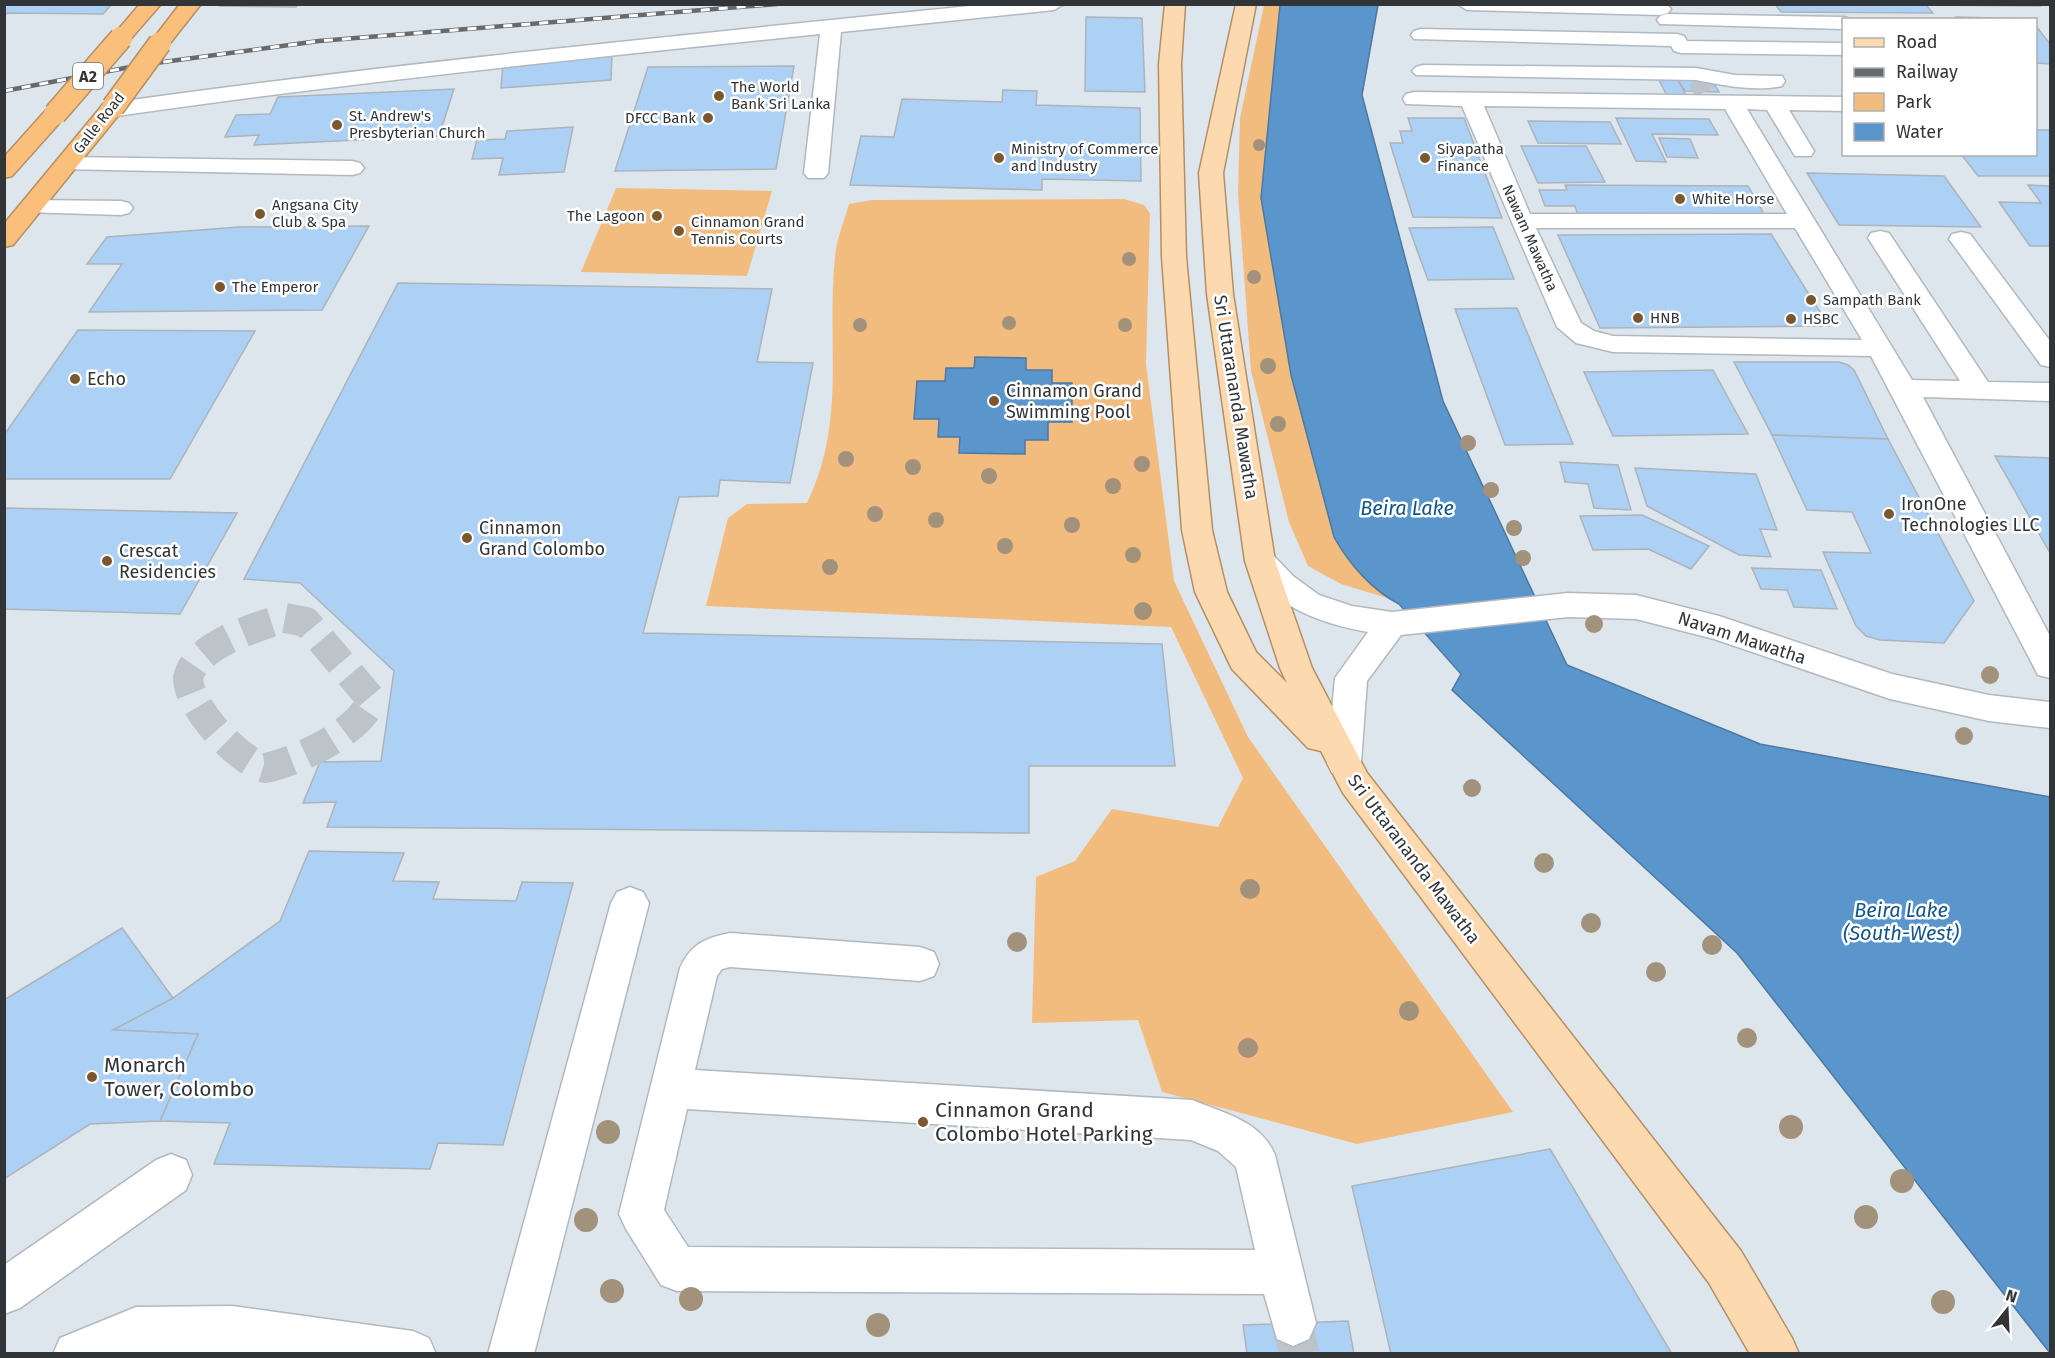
<svg xmlns="http://www.w3.org/2000/svg" width="2055" height="1358" viewBox="0 0 2055 1358" font-family="'Fira Sans',sans-serif">
	<rect width="100%" height="100%" fill="#dee6ed"/>
	<g fill="#f3bc7f">
		<polygon points="1264,5 1280,5 1261,198 1344,555 1387,598 1341,584 1308,566 1289,522 1251,371 1238,193 1240,118"/>
		<polygon points="616,188 772,191 747,276 581,272"/>
		<path d="M 1124,199 L 1144,205 L 1150,213 L 1146,364 L 1174,581 L 1248,737 L 1513,1112 L 1357,1144 L 1162,1092 L 1138,1020 L 1032,1023 L 1036,877 L 1075,861 L 1112,809 L 1218,827 L 1243,778 L 1171,627 L 706,606 L 728,518 L 747,504 L 807,503 C 847,421 826,344 835,258 C 836,240 844,222 849,204 L 872,200 Z"/>
	</g>
	<g fill="#5a95cc" stroke="#4e78a0" stroke-width="1.5">
		<path d="M 1280,5 L 1378,5 L 1362,95 L 1443,401 L 1567,665 L 1760,744 L 2050,797 L 2050,1353 L 1737,953 L 1452,690 L 1461,674 L 1399,604 C 1373,591 1348,563 1334,537 L 1291,375 L 1261,198 Z"/>
		<polygon points="975,357 1026,358 1026,370 1052,370 1052,383 1072,383 1072,422 1048,422 1048,440 1025,440 1025,454 959,453 960,437 938,437 939,419 914,419 917,381 945,381 946,368 974,368"/>
	</g>
	<g fill="#add1f4" stroke="#acb3ba" stroke-width="1.5">
		<polygon points="4,4 112,4 103,14 8,13 4,16"/>
		<polygon points="222,4 298,4 296,7 220,6"/>
		<polygon points="1775,4 2039,4 2040,6 1926,5 1933,13 1781,12"/>
		<polygon points="1086,17 1142,18 1145,92 1085,91"/>
		<polygon points="1956,17 2030,19 2030,20 1958,20"/>
		<polygon points="2036,26 2050,44 2050,64 2036,63"/>
		<polygon points="612,54 611,80 501,88 503,63"/>
		<polygon points="794,66 776,169 615,171 648,67"/>
		<polygon points="1659,80 1678,80 1687,97 1667,96"/>
		<polygon points="1678,80 1712,80 1719,92 1685,91"/>
		<polygon points="454,89 439,136 254,145 259,135 225,137 236,115 270,114 278,97"/>
		<polygon points="1003,90 1037,91 1036,105 1140,108 1141,181 1042,179 1042,190 850,185 861,136 894,137 902,99 1002,102"/>
		<polygon points="1408,118 1464,118 1502,218 1413,217 1390,143 1403,143 1400,131 1412,131"/>
		<polygon points="1616,118 1709,119 1718,135 1652,134 1666,162 1636,161"/>
		<polygon points="1528,121 1610,122 1621,144 1538,143"/>
		<polygon points="573,127 564,172 499,175 503,158 472,159 477,140 505,139 507,131"/>
		<polygon points="2036,130 2050,130 2050,176 1978,176 1961,154 2036,154"/>
		<polygon points="1659,138 1690,139 1698,158 1667,157"/>
		<polygon points="1521,146 1586,146 1605,182 1538,183"/>
		<polygon points="1807,173 1944,176 1981,227 1839,225"/>
		<polygon points="1565,185 1748,186 1764,214 1577,213 1575,206 1545,206 1539,190 1567,190"/>
		<polygon points="2028,185 2050,186 2050,246 2030,246 1999,202 2041,203"/>
		<polygon points="369,226 322,310 89,312 122,264 87,264 107,237 239,227"/>
		<polygon points="1493,227 1514,279 1428,280 1409,228"/>
		<polygon points="1771,234 1829,326 1600,328 1558,235"/>
		<polygon points="398,283 772,289 757,362 813,363 790,483 720,480 718,496 679,497 643,633 1162,644 1175,766 1029,766 1029,833 327,827 336,802 303,803 320,762 381,761 394,671 300,583 244,579"/>
		<polygon points="1517,308 1573,444 1505,445 1455,309"/>
		<polygon points="78,330 255,331 170,479 4,479 4,435"/>
		<polygon points="1734,362 1839,362 1848,365 1854,370 1888,439 1772,435"/>
		<polygon points="1713,370 1748,434 1613,436 1584,372"/>
		<polygon points="1772,435 1888,439 1974,601 1944,643 1880,640 1866,636 1856,626 1823,552 1871,553 1852,512 1807,510"/>
		<polygon points="1995,456 2050,458 2050,553"/>
		<polygon points="1560,462 1618,465 1631,510 1594,508 1588,484 1565,482"/>
		<polygon points="1635,468 1756,474 1777,530 1760,529 1771,557 1739,555 1647,506"/>
		<polygon points="4,508 237,513 180,614 4,609"/>
		<polygon points="1642,515 1709,546 1691,569 1648,549 1593,550 1580,516"/>
		<polygon points="1752,568 1821,570 1837,609 1794,607 1787,590 1761,589"/>
		<polygon points="309,851 404,853 393,881 439,882 433,899 516,901 522,882 573,883 503,1145 438,1143 430,1169 214,1164 230,1123 160,1121 198,1034 113,1030 173,998 280,921"/>
		<polygon points="122,928 173,998 113,1030 198,1034 160,1121 90,1124 4,1179 4,1000"/>
		<polygon points="1550,1149 1672,1354 1391,1354 1352,1186"/>
		<polygon points="1348,1321 1354,1354 1247,1354 1243,1325"/>
	</g>
	<g fill="none" stroke-linecap="round" stroke-linejoin="round">
		<polyline stroke="#bcc3c9" stroke-width="22" stroke-dasharray="22 11" stroke-linecap="butt" points="1699,80 1705,92"/>
		<path stroke="#bcc3c9" stroke-width="30" stroke-dasharray="30 15" stroke-linecap="butt" d="M 285,618 L 306,622 L 371,699 C 364,730 295,763 265,768 C 238,761 188,707 188,678 C 195,645 256,627 285,618 Z"/>
		<polyline stroke="#bcc3c9" stroke-width="40" stroke-dasharray="40 20" stroke-linecap="butt" points="1293,1323 1299,1354"/>
		<g stroke="#b1b8bf" stroke-width="3">
			<g id="minor">
				<path d="M 989,4 L 1064,4 L 1054,10 L 841,32 L 828,173 L 824,178 L 808,178 L 804,173 L 820,34 C 583,58 346,83 110,117 L 102,115 L 99,110 L 102,105 L 110,103 C 402,62 696,34 989,4 Z"/>
				<polygon points="1457,4 1667,4 1671,9 1668,13 1661,15 1467,10"/>
				<polygon points="1667,14 1844,17 1852,20 1844,20 1844,29 1660,24 1657,20 1660,16"/>
				<polygon points="1421,29 1677,34 1684,36 1687,41 1844,43 1844,55 1681,53 1674,51 1671,46 1414,39 1411,35 1414,31"/>
				<path d="M 1423,65 L 1696,68 L 1735,75 L 1782,76 L 1785,81 L 1782,86 C 1754,92 1723,85 1696,80 L 1416,75 L 1412,71 L 1416,67 Z"/>
				<path d="M 1414,92 L 1844,97 L 1844,111 L 1789,110 L 1814,151 L 1811,156 L 1795,156 L 1767,110 L 1747,109 L 1912,380 L 1960,381 L 1868,238 L 1871,233 L 1880,231 L 1889,233 L 1988,382 L 2050,383 L 2050,401 L 1923,397 L 2050,636 L 2050,678 L 2038,675 L 1871,356 L 1613,352 L 1576,343 L 1557,327 L 1462,106 L 1406,104 L 1403,99 L 1406,94 ZM 1484,106 L 1725,109 L 1787,214 L 1530,214 ZM 1536,228 L 1795,228 L 1862,340 L 1613,336 L 1594,331 L 1581,323 Z"/>
				<polygon points="68,157 352,161 360,163 364,168 360,173 352,175 60,169 57,164 60,159"/>
				<polygon points="32,200 121,201 129,203 133,208 129,213 121,215 24,212 20,207 24,202"/>
				<polygon points="1961,232 1970,234 2050,341 2050,367 2041,365 1949,239 1952,234"/>
				<path d="M 1260,550 L 1271,553 L 1293,576 L 1319,595 L 1352,606 L 1392,612 L 1568,593 L 1636,595 L 1719,616 L 1892,674 L 1989,695 L 2050,702 L 2050,728 L 1989,721 L 1890,699 L 1714,639 L 1636,619 L 1568,617 L 1401,635 L 1367,681 L 1361,763 L 1356,773 L 1344,777 L 1332,773 L 1327,763 L 1335,678 L 1368,632 C 1320,624 1270,605 1245,561 L 1249,553 Z"/>
				<polygon points="630,887 643,892 649,903 534,1354 488,1354 611,903 617,892"/>
				<path d="M 730,933 L 920,947 L 934,952 L 939,964 L 934,976 L 920,981 L 730,967 L 722,969 L 717,976 L 695,1070 L 1192,1100 C 1224,1113 1261,1121 1275,1155 L 1316,1323 L 1309,1339 L 1293,1346 L 1277,1339 L 1264,1294 L 677,1291 L 661,1285 L 626,1229 L 619,1214 L 680,968 C 691,944 705,938 730,933 ZM 687,1109 L 1191,1140 L 1218,1151 L 1236,1167 L 1255,1250 L 688,1247 L 664,1210 Z"/>
				<polygon points="171,1154 186,1160 192,1175 186,1190 20,1308 4,1314 4,1265 156,1160"/>
				<polygon points="232,1306 413,1331 429,1338 436,1354 53,1354 60,1338 136,1307"/>
			</g>
		</g>
		<g stroke="#b58f64" stroke-width="3">
			<polygon id="major" points="1165,4 1185,4 1181,64 1186,257 1212,530 1227,592 1256,652 1287,683 1280,668 1245,561 1207,294 1199,173 1236,4 1256,4 1223,173 1233,294 1275,561 1312,668 1367,773 1741,1251 1792,1338 1799,1354 1750,1354 1709,1283 1343,793 1321,751 1308,748 1232,669 1195,592 1182,530 1162,257 1159,64"/>
		</g>
		<g stroke="#b58f64" stroke-width="3">
			<g id="highway">
				<polygon points="140,4 161,4 128,42 114,42 111,38"/>
				<polygon points="180,4 201,4 167,47 153,47 150,43"/>
				<polygon points="113,100 121,102 124,107 121,112 13,245 4,247 4,224 105,102"/>
				<polygon points="55,107 63,109 66,114 63,119 12,176 4,178 4,157 47,109"/>
			</g>
		</g>
		<use href="#minor" fill="#fff" fill-rule="evenodd"/>
		<use href="#major" fill="#fdd9b0" fill-rule="evenodd"/>
		<use href="#highway" fill="#fbbf7c" fill-rule="evenodd"/>
		<g stroke="#656a6e" stroke-width="4.5">
			<polyline id="rail" points="4,91 141,65 319,41 777,4"/>
		</g>
		<use href="#rail" stroke="#fff" stroke-width="3" stroke-dasharray="9" stroke-linecap="butt"/>
		<g stroke="#b58f64" stroke-width="25" stroke-linecap="butt">
			<g id="highway-bridge">
				<polyline points="113,107 160,43"/>
				<polyline points="55,114 121,38"/>
			</g>
		</g>
		<use href="#highway-bridge" stroke="#fbbf7c" stroke-width="22"/>
	</g>
	<g fill="#a2917b">
		<circle cx="1259" cy="145" r="6"/>
		<circle cx="1129" cy="259" r="7"/>
		<circle cx="1254" cy="277" r="7"/>
		<circle cx="1009" cy="323" r="7"/>
		<circle cx="860" cy="325" r="7"/>
		<circle cx="1125" cy="325" r="7"/>
		<circle cx="1268" cy="366" r="8"/>
		<circle cx="1278" cy="424" r="8"/>
		<circle cx="1468" cy="443" r="8"/>
		<circle cx="846" cy="459" r="8"/>
		<circle cx="1142" cy="464" r="8"/>
		<circle cx="913" cy="467" r="8"/>
		<circle cx="989" cy="476" r="8"/>
		<circle cx="1113" cy="486" r="8"/>
		<circle cx="1491" cy="490" r="8"/>
		<circle cx="875" cy="514" r="8"/>
		<circle cx="936" cy="520" r="8"/>
		<circle cx="1072" cy="525" r="8"/>
		<circle cx="1514" cy="528" r="8"/>
		<circle cx="1005" cy="546" r="8"/>
		<circle cx="1133" cy="555" r="8"/>
		<circle cx="1523" cy="558" r="8"/>
		<circle cx="830" cy="567" r="8"/>
		<circle cx="1143" cy="611" r="9"/>
		<circle cx="1594" cy="624" r="9"/>
		<circle cx="1990" cy="675" r="9"/>
		<circle cx="1964" cy="736" r="9"/>
		<circle cx="1472" cy="788" r="9"/>
		<circle cx="1544" cy="863" r="10"/>
		<circle cx="1250" cy="889" r="10"/>
		<circle cx="1591" cy="923" r="10"/>
		<circle cx="1017" cy="942" r="10"/>
		<circle cx="1712" cy="945" r="10"/>
		<circle cx="1656" cy="972" r="10"/>
		<circle cx="1409" cy="1011" r="10"/>
		<circle cx="1747" cy="1038" r="10"/>
		<circle cx="1248" cy="1048" r="10"/>
		<circle cx="1791" cy="1127" r="12"/>
		<circle cx="608" cy="1132" r="12"/>
		<circle cx="1902" cy="1181" r="12"/>
		<circle cx="1866" cy="1217" r="12"/>
		<circle cx="586" cy="1220" r="12"/>
		<circle cx="612" cy="1291" r="12"/>
		<circle cx="691" cy="1299" r="12"/>
		<circle cx="1943" cy="1302" r="12"/>
		<circle cx="878" cy="1325" r="12"/>
	</g>
	<g fill="#7a572f" stroke="#fff" stroke-width="2">
		<circle cx="719" cy="96" r="6"/>
		<circle cx="708" cy="118" r="6"/>
		<circle cx="337" cy="125" r="6"/>
		<circle cx="999" cy="158" r="6"/>
		<circle cx="1425" cy="158" r="6"/>
		<circle cx="1680" cy="199" r="6"/>
		<circle cx="260" cy="214" r="6"/>
		<circle cx="657" cy="216" r="6"/>
		<circle cx="679" cy="231" r="6"/>
		<circle cx="220" cy="287" r="6"/>
		<circle cx="1811" cy="300" r="6"/>
		<circle cx="1638" cy="318" r="6"/>
		<circle cx="1791" cy="319" r="6"/>
		<circle cx="75" cy="379" r="6"/>
		<circle cx="994" cy="401" r="6"/>
		<circle cx="1889" cy="514" r="6"/>
		<circle cx="467" cy="538" r="6"/>
		<circle cx="107" cy="561" r="6"/>
		<circle cx="92" cy="1077" r="6"/>
		<circle cx="923" cy="1122" r="6"/>
	</g>
	<g text-anchor="middle" dominant-baseline="central" stroke-width="5" stroke-linejoin="round" paint-order="stroke">
		<g font-size="15" fill="#323538" stroke="#fff" text-anchor="start">
			<text x="731" y="87">The World<tspan x="731" dy="17">Bank Sri Lanka</tspan></text>
			<text x="349" y="116">St. Andrew's<tspan x="349" dy="17">Presbyterian Church</tspan></text>
			<text x="696" y="118" text-anchor="end">DFCC Bank</text>
			<text x="1011" y="149">Ministry of Commerce<tspan x="1011" dy="17">and Industry</tspan></text>
			<text x="1437" y="149">Siyapatha<tspan x="1437" dy="17">Finance</tspan></text>
			<text x="1692" y="199">White Horse</text>
			<text x="272" y="205">Angsana City<tspan x="272" dy="17">Club &amp; Spa</tspan></text>
			<text x="645" y="216" text-anchor="end">The Lagoon</text>
			<text x="691" y="222">Cinnamon Grand<tspan x="691" dy="17">Tennis Courts</tspan></text>
			<text x="232" y="287">The Emperor</text>
			<text x="1823" y="300">Sampath Bank</text>
			<text x="1650" y="318">HNB</text>
			<text x="1803" y="319">HSBC</text>
		</g>
		<g font-size="15" fill="#323538" stroke="#fff">
			<text transform="translate(99 123) rotate(-52)">Galle Road</text>
			<text transform="translate(1530 238) rotate(66)">Nawam Mawatha</text>
		</g>
		<rect fill="#fff" stroke="#707274" stroke-width="1.5" x="73" y="63" width="30" height="26" rx="4.5"/>
		<g font-size="16" font-weight="bold" fill="#323538">
			<text x="88" y="76">A2</text>
		</g>
		<g font-size="18" fill="#323538" stroke="#fff" text-anchor="start">
			<text x="87" y="379">Echo</text>
			<text x="1006" y="391">Cinnamon Grand<tspan x="1006" dy="21">Swimming Pool</tspan></text>
			<text x="1901" y="504">IronOne<tspan x="1901" dy="21">Technologies LLC</tspan></text>
			<text x="479" y="528">Cinnamon<tspan x="479" dy="21">Grand Colombo</tspan></text>
			<text x="119" y="551">Crescat<tspan x="119" dy="21">Residencies</tspan></text>
		</g>
		<g font-size="18" fill="#323538" stroke="#fff">
			<text transform="translate(1236 397) rotate(81)">Sri Uttarananda Mawatha</text>
			<text transform="translate(1742 638) rotate(18)">Navam Mawatha</text>
			<text transform="translate(1414 859) rotate(53)">Sri Uttarananda Mawatha</text>
		</g>
		<g font-size="20" font-style="italic" fill="#135589" stroke="#fff">
			<text x="1407" y="508">Beira Lake</text>
			<text x="1901" y="910">Beira Lake<tspan x="1901" dy="23">(South-West)</tspan></text>
		</g>
		<g font-size="21" fill="#323538" stroke="#fff" text-anchor="start">
			<text x="104" y="1065">Monarch<tspan x="104" dy="24">Tower, Colombo</tspan></text>
			<text x="935" y="1110">Cinnamon Grand<tspan x="935" dy="24">Colombo Hotel Parking</tspan></text>
		</g>
	</g>
	<rect width="2055" height="1358" fill="none" stroke="#323538" stroke-width="12"/>
	<rect x="1842" y="18" width="195" height="138" fill="#ffffff" stroke="#adaeaf" stroke-width="1.5"/>
	<rect x="1854" y="38" width="30" height="9" fill="#fdd9b0" stroke="#adaeaf" stroke-width="1.5"/>
	<text x="1896" y="48" font-size="18" fill="#323538">Road</text>
	<rect x="1854" y="68" width="30" height="9" fill="#656a6e" stroke="#adaeaf" stroke-width="1.5"/>
	<text x="1896" y="78" font-size="18" fill="#323538">Railway</text>
	<rect x="1854" y="93" width="30" height="18" fill="#f3bc7f" stroke="#adaeaf" stroke-width="1.5"/>
	<text x="1896" y="108" font-size="18" fill="#323538">Park</text>
	<rect x="1854" y="123" width="30" height="18" fill="#5a95cc" stroke="#adaeaf" stroke-width="1.5"/>
	<text x="1896" y="138" font-size="18" fill="#323538">Water</text>
	<g transform="translate(2007 1310) rotate(18)" stroke="#ffffff" stroke-width="4.5" paint-order="stroke">
	<path d="M0-4.5L10 22L0 15L-10 22Z" fill="#323538"/>
	<text y="-9" font-size="16" font-weight="bold" text-anchor="middle" fill="#323538">N</text>
	</g>
</svg>
